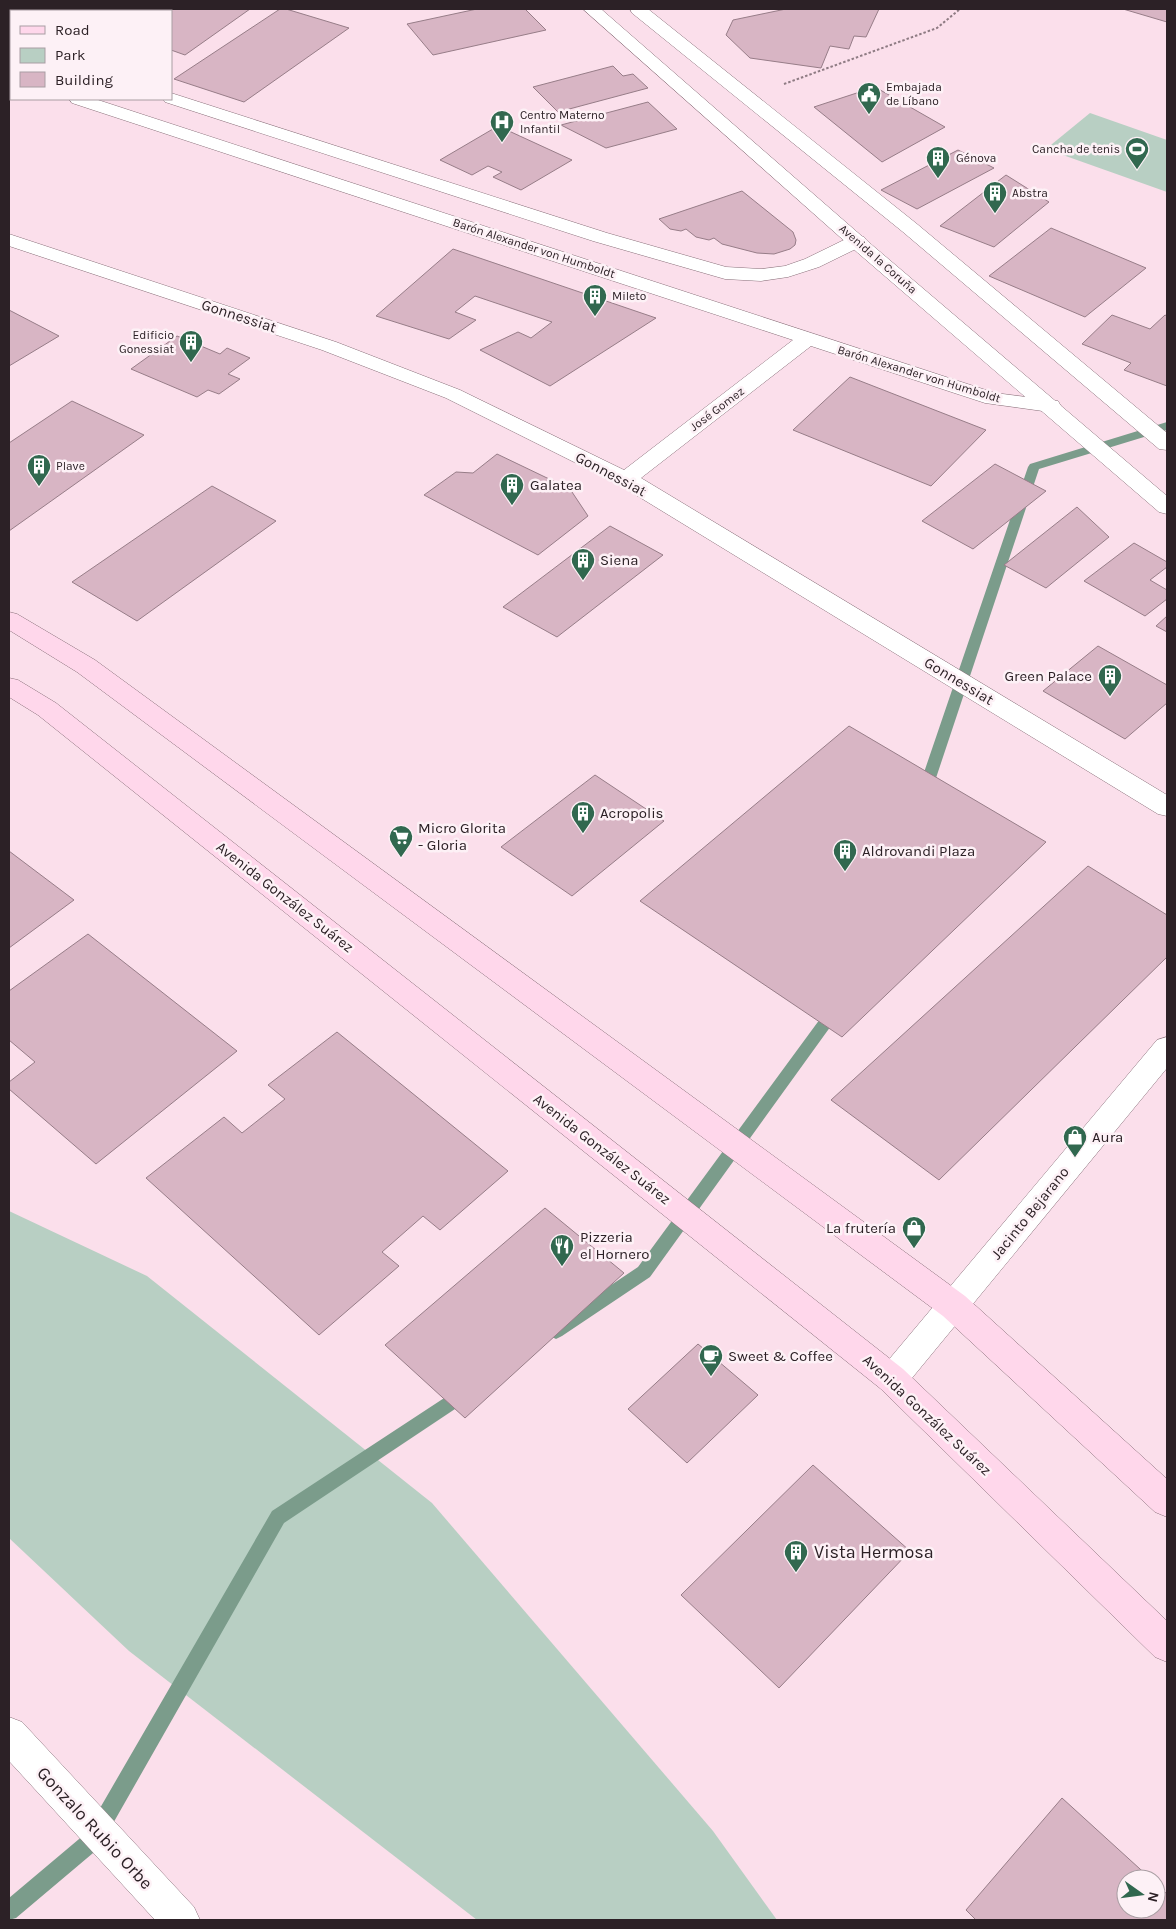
<svg xmlns="http://www.w3.org/2000/svg" width="1176" height="1929" viewBox="0 0 1176 1929" font-family="Karla,sans-serif">
	<rect width="100%" height="100%" fill="#fbdfeb"/>
	<g fill="#b8cfc3">
		<polygon points="1090,113 1167,140 1167,192 1046,149"/>
		<polygon points="9,1211 147,1276 432,1503 713,1831 777,1920 477,1920 129,1651 9,1538"/>
	</g>
	<g fill="none" stroke-linecap="round" stroke-linejoin="round">
		<g fill="#7b9c8b" fill-rule="evenodd">
			<polygon points="1167,422 1167,430 1039,469 931,793 929,797 919,797 917,793 1028,467 1030,464"/>
			<polygon points="836,1002 841,1004 844,1008 841,1012 650,1277 562,1336 556,1339 550,1336 547,1331 550,1326 638,1267 831,1004"/>
			<polygon points="464,1385 470,1387 473,1393 470,1399 284,1523 99,1848 16,1918 9,1920 9,1898 85,1834 272,1511"/>
		</g>
	</g>
	<g fill="#d8b5c4" stroke="#977d88">
		<polygon points="38,9 250,9 185,55 171,50 171,11 44,11"/>
		<polygon points="280,9 286,9 349,28 244,102 174,79"/>
		<polygon points="477,9 525,9 546,30 433,55 407,24"/>
		<polygon points="786,9 879,9 866,37 854,36 849,49 830,46 821,68 750,58 726,35 733,20"/>
		<polygon points="1123,9 1167,9 1167,22"/>
		<polygon points="613,66 623,76 633,74 648,88 558,112 533,87"/>
		<polygon points="875,87 945,127 882,162 814,107"/>
		<polygon points="648,102 677,129 606,148 561,125"/>
		<polygon points="498,126 572,160 521,190 493,177 502,172 488,166 472,175 440,160"/>
		<polygon points="958,150 994,168 917,209 881,190"/>
		<polygon points="1006,175 1049,202 994,247 940,226"/>
		<polygon points="742,191 793,232 796,240 795,245 790,249 774,254 757,253 722,244 714,238 709,240 696,237 686,229 681,231 670,229 659,219"/>
		<polygon points="1051,228 1146,268 1085,317 989,276"/>
		<polygon points="453,249 656,318 550,386 480,350 518,332 531,338 552,322 475,296 455,312 476,320 449,339 376,316"/>
		<polygon points="9,310 59,336 9,366"/>
		<polygon points="1112,315 1150,329 1165,315 1167,316 1167,386 1124,370 1131,363 1082,344"/>
		<polygon points="177,336 220,354 227,348 250,358 228,374 240,379 219,394 208,390 197,397 131,369"/>
		<polygon points="850,377 986,430 931,486 793,430"/>
		<polygon points="72,401 144,435 9,531 9,443"/>
		<polygon points="497,454 570,489 588,516 538,555 424,495 456,472 473,473"/>
		<polygon points="995,464 1046,491 973,549 922,521"/>
		<polygon points="212,486 276,521 137,621 72,582"/>
		<polygon points="1077,507 1109,537 1046,588 1004,565"/>
		<polygon points="610,526 663,555 557,637 503,607"/>
		<polygon points="1134,543 1167,562 1167,567 1150,580 1167,590 1167,599 1145,616 1084,581"/>
		<polygon points="1167,616 1167,632 1156,626"/>
		<polygon points="1098,646 1167,685 1167,703 1125,739 1043,691"/>
		<polygon points="849,726 1046,842 842,1037 640,901"/>
		<polygon points="595,775 664,821 572,896 501,847"/>
		<polygon points="9,851 74,900 9,948"/>
		<polygon points="1088,866 1167,915 1167,957 939,1180 831,1100"/>
		<polygon points="88,934 237,1051 96,1164 9,1089 9,1082 35,1062 9,1040 9,991"/>
		<polygon points="337,1032 508,1171 440,1230 423,1216 382,1252 399,1266 319,1335 146,1178 224,1117 242,1133 285,1099 268,1085"/>
		<polygon points="545,1208 624,1273 465,1418 385,1345"/>
		<polygon points="698,1344 758,1395 687,1463 628,1409"/>
		<polygon points="813,1465 910,1551 779,1688 681,1595"/>
		<polygon points="1062,1798 1151,1879 1126,1879 1126,1909 1156,1909 1156,1884 1167,1894 1167,1920 976,1920 966,1910"/>
	</g>
	<g fill="none" stroke-linecap="round" stroke-linejoin="round">
		<g stroke="#89707a" stroke-width="1">
			<g id="minor">
				<rect x="9" y="40" width="2" height="11"/>
				<rect x="9" y="71" width="2" height="11"/>
				<polygon points="171,93 607,233 726,267 761,269 785,266 805,259 850,237 857,235 864,237 867,241 864,245 819,267 788,277 761,281 725,279 593,241 165,102 163,99 171,99"/>
				<polygon points="69,99 95,99 995,393 1058,401 1061,406 1058,411 1050,412 985,403 811,346 641,478 1167,795 1167,816 1158,814 618,484 446,398 322,350 9,246 9,234 336,342 460,390 624,470 793,340 72,103"/>
				<polygon points="1167,1037 1167,1068 903,1389 892,1393 881,1389 876,1379 881,1369 1157,1040"/>
				<polygon points="9,1717 22,1722 194,1907 200,1920 155,1920 9,1761"/>
			</g>
		</g>
		<g stroke="#89707a" stroke-width="1">
			<g id="tertiary">
				<polygon points="583,9 601,9 872,245 1167,496 1167,514 1159,512 858,253"/>
				<polygon points="630,9 648,9 917,224 1167,433 1167,450 1159,449 903,232 632,13"/>
			</g>
		</g>
		<g stroke="#89707a" stroke-width="1">
			<g id="secondary">
				<polygon points="9,612 17,614 95,660 965,1296 1167,1479 1167,1517 1155,1512 943,1316 77,672 9,630"/>
				<polygon points="9,678 18,680 56,703 903,1369 1167,1621 1167,1662 1155,1657 881,1389 38,715 9,697"/>
			</g>
		</g>
		<polyline stroke="#8e7b83" stroke-width="2" stroke-dasharray="2.5 2" stroke-linecap="butt" points="784,84 937,28 960,9"/>
		<use href="#minor" fill="#fff" fill-rule="evenodd"/>
		<use href="#tertiary" fill="#fff" fill-rule="evenodd"/>
		<use href="#secondary" fill="#ffd7eb" fill-rule="evenodd"/>
	</g>
	<defs>
		<g id="civic-pin" transform="scale(1.25)"><path d="M0 17L-7.5 6A9.5 9.5 0 1 1 7.5 6Z" fill="#31684f" stroke="#fdf1f6"/><path d="M-.6-6.5H3V-4.5H.6V-3L4-1V1h2V6H-6V1h2V-1L-.6-3ZM-1.2 2.5V6h2.4V2.5Z" fill="#fff"/></g>
		<g id="hospital-pin" transform="scale(1.25)"><path d="M0 17L-7.5 6A9.5 9.5 0 1 1 7.5 6Z" fill="#31684f" stroke="#fdf1f6"/><path d="M-5-5h3v3.5h4V-5h3V5h-3V1.5h-4V5h-3Z" fill="#fff"/></g>
		<g id="stadium-pin" transform="scale(1.25)"><path d="M0 17L-7.5 6A9.5 9.5 0 1 1 7.5 6Z" fill="#31684f" stroke="#fdf1f6"/><path d="M0-5a6.5 5 0 1 0 0 10a6.5 5 0 1 0 0-10ZM-3.5-1.8h7v3.6h-7Z" fill="#fff"/></g>
		<g id="building-pin" transform="scale(1.25)"><path d="M0 17L-7.5 6A9.5 9.5 0 1 1 7.5 6Z" fill="#31684f" stroke="#fdf1f6"/><path d="M-4-6H4V6H1V3H-1V6H-4ZM-2.5-4.3h1.7v1.8h-1.7ZM.8-4.3h1.7v1.8H.8ZM-2.5-1h1.7V.8h-1.7ZM.8-1h1.7V.8H.8Z" fill="#fff"/></g>
		<g id="supermarket-pin" transform="scale(1.25)"><path d="M0 17L-7.5 6A9.5 9.5 0 1 1 7.5 6Z" fill="#31684f" stroke="#fdf1f6"/><path d="M-6-5.5h2.5l.6 2H6L4.5 2H-2.5L-4.4-4H-6ZM-1.5 3.2a1.3 1.3 0 1 0 .1 0ZM3 3.2a1.3 1.3 0 1 0 .1 0Z" fill="#fff"/></g>
		<g id="shop-pin" transform="scale(1.25)"><path d="M0 17L-7.5 6A9.5 9.5 0 1 1 7.5 6Z" fill="#31684f" stroke="#fdf1f6"/><path d="M-5-2.5h2.3a2.7 3.5 0 0 1 5.4 0H5L5.5 6h-11ZM-1.5-2.5h3a1.5 2.3 0 0 0-3 0Z" fill="#fff"/></g>
		<g id="restaurant-pin" transform="scale(1.25)"><path d="M0 17L-7.5 6A9.5 9.5 0 1 1 7.5 6Z" fill="#31684f" stroke="#fdf1f6"/><path d="M-5-6h1v4h1v-4h1v4h1v-4h1v5L-1.5 .5V6h-2V.5L-5-1ZM5-6V6H3V1.5H1.5Q1.5-4 5-6Z" fill="#fff"/></g>
		<g id="cafe-pin" transform="scale(1.25)"><path d="M0 17L-7.5 6A9.5 9.5 0 1 1 7.5 6Z" fill="#31684f" stroke="#fdf1f6"/><path d="M-5.5-4.5H6V0H3Q3 3.5 0 3.5H-2.5Q-5.5 3.5-5.5 0ZM3-3.2v2h1.7v-2ZM-6 4.5H4V6H-6Z" fill="#fff"/></g>
	</defs>
	<g fill-rule="evenodd">
		<use href="#civic-pin" x="869" y="94"/>
		<use href="#hospital-pin" x="502" y="122"/>
		<use href="#stadium-pin" x="1137" y="149"/>
		<use href="#building-pin" x="938" y="158"/>
		<use href="#building-pin" x="995" y="193"/>
		<use href="#building-pin" x="595" y="296"/>
		<use href="#building-pin" x="191" y="342"/>
		<use href="#building-pin" x="39" y="466"/>
		<use href="#building-pin" x="512" y="485"/>
		<use href="#building-pin" x="583" y="560"/>
		<use href="#building-pin" x="1110" y="676"/>
		<use href="#building-pin" x="583" y="813"/>
		<use href="#supermarket-pin" x="401" y="837"/>
		<use href="#building-pin" x="845" y="851"/>
		<use href="#shop-pin" x="1075" y="1137"/>
		<use href="#shop-pin" x="914" y="1228"/>
		<use href="#restaurant-pin" x="562" y="1246"/>
		<use href="#cafe-pin" x="711" y="1356"/>
		<use href="#building-pin" x="796" y="1552"/>
	</g>
	<g text-anchor="middle" dominant-baseline="central" stroke-width="5" stroke-linejoin="round" paint-order="stroke">
		<g font-size="12" fill="#2c2126" stroke="#fdf1f6" text-anchor="start">
			<text x="886" y="87">Embajada<tspan x="886" dy="14">de Líbano</tspan></text>
			<text x="520" y="115">Centro Materno<tspan x="520" dy="14">Infantil</tspan></text>
			<text x="1120" y="149" text-anchor="end">Cancha de tenis</text>
			<text x="956" y="158">Génova</text>
			<text x="1012" y="193">Abstra</text>
			<text x="612" y="296">Mileto</text>
			<text x="174" y="335" text-anchor="end">Edificio<tspan x="174" dy="14">Gonessiat</tspan></text>
			<text x="56" y="466">Plave</text>
		</g>
		<g font-size="12" fill="#2c2126" stroke="#fdf1f6">
			<text transform="translate(534 248) rotate(18)">Barón Alexander von Humboldt</text>
			<text transform="translate(878 259) rotate(41)">Avenida la Coruña</text>
			<text transform="translate(919 374) rotate(17)">Barón Alexander von Humboldt</text>
			<text transform="translate(717 409) rotate(-37)">José Gomez</text>
		</g>
		<g font-size="15" fill="#2c2126" stroke="#fdf1f6">
			<text transform="translate(239 316) rotate(18)">Gonnessiat</text>
			<text transform="translate(611 474) rotate(28)">Gonnessiat</text>
			<text transform="translate(959 681) rotate(31)">Gonnessiat</text>
			<text transform="translate(285 897) rotate(38)">Avenida González Suárez</text>
			<text transform="translate(602 1149) rotate(38)">Avenida González Suárez</text>
			<text transform="translate(1030 1213) rotate(-51)">Jacinto Bejarano</text>
			<text transform="translate(927 1415) rotate(43)">Avenida González Suárez</text>
		</g>
		<g font-size="15" fill="#2c2126" stroke="#fdf1f6" text-anchor="start">
			<text x="530" y="485">Galatea</text>
			<text x="600" y="560">Siena</text>
			<text x="1092" y="676" text-anchor="end">Green Palace</text>
			<text x="600" y="813">Acropolis</text>
			<text x="418" y="828">Micro Glorita<tspan x="418" dy="17">- Gloria</tspan></text>
			<text x="862" y="851">Aldrovandi Plaza</text>
			<text x="1092" y="1137">Aura</text>
			<text x="896" y="1228" text-anchor="end">La frutería</text>
			<text x="580" y="1237">Pizzeria<tspan x="580" dy="17">el Hornero</tspan></text>
			<text x="728" y="1356">Sweet &amp; Coffee</text>
		</g>
		<g font-size="18" fill="#2c2126" stroke="#fdf1f6" text-anchor="start">
			<text x="814" y="1552">Vista Hermosa</text>
		</g>
		<g font-size="18" fill="#2c2126" stroke="#fdf1f6">
			<text transform="translate(95 1828) rotate(47)">Gonzalo Rubio Orbe</text>
		</g>
	</g>
	<rect width="1176" height="1929" fill="none" stroke="#2c2126" stroke-width="20"/>
	<rect x="10" y="10" width="162" height="90" fill="#fdf1f6" stroke="#a99ea3"/>
	<rect x="20" y="26" width="25" height="8" fill="#ffd7eb" stroke="#a99ea3"/>
	<text x="55" y="35" font-size="15" fill="#2c2126">Road</text>
	<rect x="20" y="48" width="25" height="15" fill="#b8cfc3" stroke="#a99ea3"/>
	<text x="55" y="60" font-size="15" fill="#2c2126">Park</text>
	<rect x="20" y="72" width="25" height="15" fill="#d8b5c4" stroke="#a99ea3"/>
	<text x="55" y="85" font-size="15" fill="#2c2126">Building</text>
	<g transform="translate(1141 1894) rotate(104)"><circle r="24" fill="#fdf1f6" stroke="#a99ea3"/>
	<path d="M0-4L9 19L0 12L-9 19Z" fill="#31684f"/>
	<text y="-8" font-size="14" font-weight="bold" text-anchor="middle" fill="#2c2126">N</text>
	</g>
</svg>
